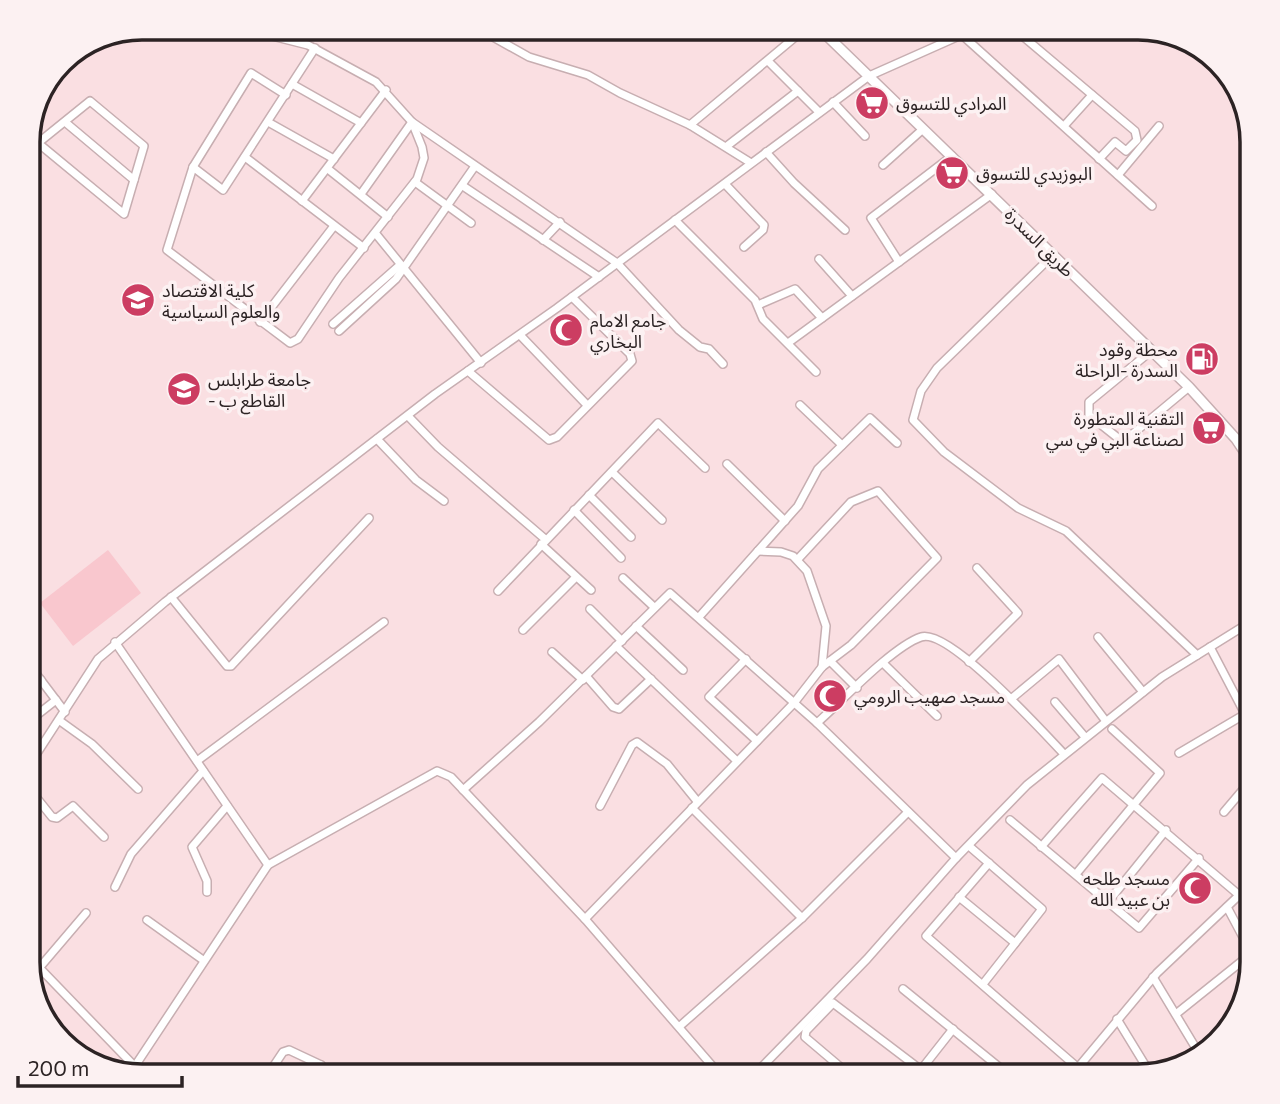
<svg xmlns="http://www.w3.org/2000/svg" width="1280" height="1104" viewBox="0 0 1280 1104" font-family="Commissioner,'Noto Sans Arabic',sans-serif">
	<rect width="100%" height="100%" fill="#fadfe2"/>
	<polygon fill="#f9c7ce" points="108,550 141,593 73,646 40,603"/>
	<g fill="none" stroke-linecap="round" stroke-linejoin="round">
		<g stroke="#c7aeb1" stroke-width="10">
			<g id="minor">
				<polyline points="241,28 308,45 376,82 412,122 422,147 424,158 417,179 339,278 298,339 290,343 167,250 193,167 251,73 286,95"/>
				<polyline points="477,28 529,57 588,75 620,93 690,125 751,163"/>
				<polyline points="1013,28 1135,131 1137,140 1126,151 1115,142 1099,159"/>
				<polyline points="962,35 1152,206"/>
				<polyline points="298,42 304,28"/>
				<polyline points="769,62 819,112"/>
				<polyline points="62,67 79,52"/>
				<polyline points="292,84 361,123"/>
				<polyline points="833,102 865,136"/>
				<polyline points="65,122 134,180"/>
				<polyline points="268,122 334,159"/>
				<polyline points="690,125 806,28"/>
				<polyline points="1064,126 1092,95"/>
				<polyline points="28,135 38,143 124,214 144,146 90,101 38,143"/>
				<polyline points="727,146 798,91"/>
				<polyline points="766,152 794,183 845,230"/>
				<polyline points="245,157 364,248"/>
				<polyline points="883,165 923,129"/>
				<polyline points="193,167 223,190 315,48"/>
				<polyline points="328,169 388,217"/>
				<polyline points="1118,175 1159,126"/>
				<polyline points="415,182 471,223"/>
				<polyline points="725,184 764,225 763,230 744,247"/>
				<polyline points="463,186 599,277"/>
				<polyline points="361,194 412,122 617,263 679,330 700,347 709,349 723,364"/>
				<polyline points="302,201 386,90"/>
				<polyline points="675,220 755,300 763,319 816,372"/>
				<polyline points="376,234 481,363"/>
				<polyline points="543,240 560,222"/>
				<polyline points="1053,255 937,368 921,391 913,420 944,452 1018,508 1066,531 1197,655"/>
				<polyline points="819,259 852,296"/>
				<polyline points="899,262 871,218 952,156"/>
				<polyline points="758,305 795,289 822,318"/>
				<polyline points="260,322 334,226"/>
				<polyline points="333,324 400,265"/>
				<polyline points="339,331 396,279 475,166"/>
				<polyline points="520,335 587,405"/>
				<polyline points="788,343 992,194"/>
				<polyline points="1151,351 1089,402 1089,415 1123,442 1189,387"/>
				<polyline points="468,371 549,440 557,437 632,361 630,354 572,297"/>
				<polyline points="800,405 842,445"/>
				<polyline points="408,416 438,447 545,539"/>
				<polyline points="377,439 416,480 444,501"/>
				<polyline points="727,464 785,521"/>
				<polyline points="612,472 662,520"/>
				<polyline points="589,495 631,537"/>
				<polyline points="574,510 621,558"/>
				<polyline points="541,544 591,590"/>
				<polyline points="758,551 781,552 793,556 807,571 826,626 822,667"/>
				<polyline points="623,578 654,607"/>
				<polyline points="498,591 658,423 705,468"/>
				<polyline points="171,597 227,666 231,666 369,518"/>
				<polyline points="590,609 622,641"/>
				<polyline points="699,617 798,506 818,469 870,418 897,443"/>
				<polyline points="636,626 683,670"/>
				<polyline points="523,630 576,577"/>
				<polyline points="1098,637 1143,692"/>
				<polyline points="115,642 268,865"/>
				<polyline points="616,646 737,761"/>
				<polyline points="1210,647 1245,714"/>
				<polyline points="552,652 583,680"/>
				<polyline points="746,659 709,697 757,741"/>
				<polyline points="830,661 857,688"/>
				<polyline points="969,662 1018,613 977,568"/>
				<polyline points="28,663 65,712"/>
				<polyline points="884,664 937,716"/>
				<polyline points="586,676 613,707 619,709 651,679"/>
				<polyline points="28,690 41,680"/>
				<polyline points="1011,699 1059,659 1105,720"/>
				<polyline points="1055,702 1085,737"/>
				<polyline points="60,721 92,744 138,789"/>
				<polyline points="28,722 56,700"/>
				<path d="M 817,723 C 842,701 892,647 921,637 C 948,627 1043,732 1064,754"/>
				<polyline points="1179,753 1252,710"/>
				<polyline points="197,761 384,622"/>
				<polyline points="28,767 98,659 165,602 435,394 557,308 869,76 977,28"/>
				<polyline points="28,787 52,817 57,818 73,806 104,837"/>
				<polyline points="463,790 539,722 670,593 817,723 956,858"/>
				<polyline points="600,806 632,745 637,742 667,764 697,801"/>
				<polyline points="692,808 802,918"/>
				<polyline points="1224,812 1252,779"/>
				<polyline points="1010,820 1139,928 1199,858"/>
				<polyline points="969,846 1042,909 983,984"/>
				<polyline points="1041,847 1102,778 1239,895"/>
				<polyline points="989,863 926,936 1077,1067"/>
				<polyline points="1076,874 1160,773 1112,729"/>
				<polyline points="115,887 131,854 203,771"/>
				<polyline points="207,892 207,881 192,847 227,806"/>
				<polyline points="959,897 1015,943"/>
				<polyline points="1108,902 1166,830"/>
				<polyline points="1227,907 1252,954"/>
				<polyline points="585,919 794,703 822,667 851,645 937,558 878,491 851,502 798,559"/>
				<polyline points="147,920 203,960"/>
				<polyline points="28,956 144,1076"/>
				<polyline points="40,967 86,913"/>
				<polyline points="1153,977 1200,1055"/>
				<polyline points="903,989 1010,1076"/>
				<polyline points="1176,1014 1252,953"/>
				<polyline points="1117,1019 1150,1073"/>
				<polyline points="680,1026 802,918 908,812"/>
				<polyline points="135,1066 268,865 437,771 451,777 585,919 721,1076"/>
				<polyline points="267,1076 283,1052 289,1050 321,1065"/>
				<polyline points="314,1076 321,1065 332,1076"/>
				<polyline points="753,1076 867,959 956,858 1027,785 1162,677 1252,621"/>
				<polyline points="851,1076 805,1037 806,1031 833,1003 929,1076"/>
				<polyline points="916,1076 953,1029"/>
				<polyline points="1071,1076 1157,973 1252,883"/>
			</g>
		</g>
		<g stroke="#c7aeb1" stroke-width="12">
			<polyline id="major" points="819,28 1189,387 1236,439 1252,463"/>
		</g>
		<use href="#minor" stroke="#fff" stroke-width="7"/>
		<use href="#major" stroke="#fff" stroke-width="9"/>
	</g>
	<defs>
		<g id="supermarket-disc" transform="scale(1.75)"><circle r="9.5" fill="#cc3d62" stroke="#fcf1f2"/><path d="M-6-5.5h2.5l.6 2H6L4.5 2H-2.5L-4.4-4H-6ZM-1.5 3.2a1.3 1.3 0 1 0 .1 0ZM3 3.2a1.3 1.3 0 1 0 .1 0Z" fill="#fff"/></g>
		<g id="university-disc" transform="scale(1.75)"><circle r="9.5" fill="#cc3d62" stroke="#fcf1f2"/><path d="M0-5L7-2L0 1L-7-2ZM-4 1L0 2.5L4 1V4Q0 6-4 4Z" fill="#fff"/></g>
		<g id="mosque-disc" transform="scale(1.75)"><circle r="9.5" fill="#cc3d62" stroke="#fcf1f2"/><path d="M3.5-4.9A6 6 0 1 0 3.5 4.9A5 5 0 1 1 3.5-4.9Z" fill="#fff"/></g>
		<g id="fuel-disc" transform="scale(1.75)"><circle r="9.5" fill="#cc3d62" stroke="#fcf1f2"/><path d="M-5.5-6h7V0h2V4h1.3V-2.5L3-4.5l.8-.8L6-3V5H2.5V1h-1V6h-7ZM-4.2-4.7v3.2H.2V-4.7Z" fill="#fff"/></g>
	</defs>
	<g fill-rule="evenodd">
		<use href="#supermarket-disc" x="872" y="103"/>
		<use href="#supermarket-disc" x="952" y="173"/>
		<use href="#university-disc" x="138" y="300"/>
		<use href="#mosque-disc" x="566" y="330"/>
		<use href="#fuel-disc" x="1202" y="359"/>
		<use href="#university-disc" x="184" y="389"/>
		<use href="#supermarket-disc" x="1209" y="428"/>
		<use href="#mosque-disc" x="830" y="696"/>
		<use href="#mosque-disc" x="1195" y="888"/>
	</g>
	<g text-anchor="middle" dominant-baseline="central" stroke-width="7" stroke-linejoin="round" paint-order="stroke">
		<g font-size="18" fill="#2c2324" stroke="#fcf1f2" text-anchor="start">
			<text x="896" y="103">المرادي للتسوق</text>
			<text x="976" y="173">البوزيدي للتسوق</text>
			<text x="162" y="290">كلية الاقتصاد<tspan x="162" dy="21">والعلوم السياسية</tspan></text>
			<text x="590" y="320">جامع الامام<tspan x="590" dy="21">البخاري</tspan></text>
			<text x="1178" y="349" text-anchor="end">محطة وقود<tspan x="1178" dy="21">السدرة -الراحلة</tspan></text>
			<text x="208" y="379">جامعة طرابلس<tspan x="208" dy="21">- القاطع ب</tspan></text>
			<text x="1184" y="418" text-anchor="end">التقنية المتطورة<tspan x="1184" dy="21">لصناعة البي في سي</tspan></text>
			<text x="854" y="696">مسجد صهيب الرومي</text>
			<text x="1170" y="878" text-anchor="end">مسجد طلحه<tspan x="1170" dy="21">بن عبيد الله</tspan></text>
		</g>
		<g font-size="18" fill="#2c2324" stroke="#fcf1f2">
			<text transform="translate(1040 242) rotate(45)">طريق السدرة</text>
		</g>
	</g>
	<path d="M0 0H1280V1104H0ZM142 40H1138A102 102 0 0 1 1240 142V962A102 102 0 0 1 1138 1064H142A102 102 0 0 1 40 962V142A102 102 0 0 1 142 40Z" fill="#fcf1f2" fill-rule="evenodd"/>
	<path fill="none" stroke="#2c2324" stroke-width="3.5" d="M142 40H1138A102 102 0 0 1 1240 142V962A102 102 0 0 1 1138 1064H142A102 102 0 0 1 40 962V142A102 102 0 0 1 142 40Z"/>
	<path d="M18 1076v10h164v-10" fill="none" stroke="#2c2324" stroke-width="3.5"/>
	<text x="28" y="1076" font-size="21" fill="#2c2324" stroke="#fcf1f2" stroke-width="5" paint-order="stroke">200 m</text>
</svg>
